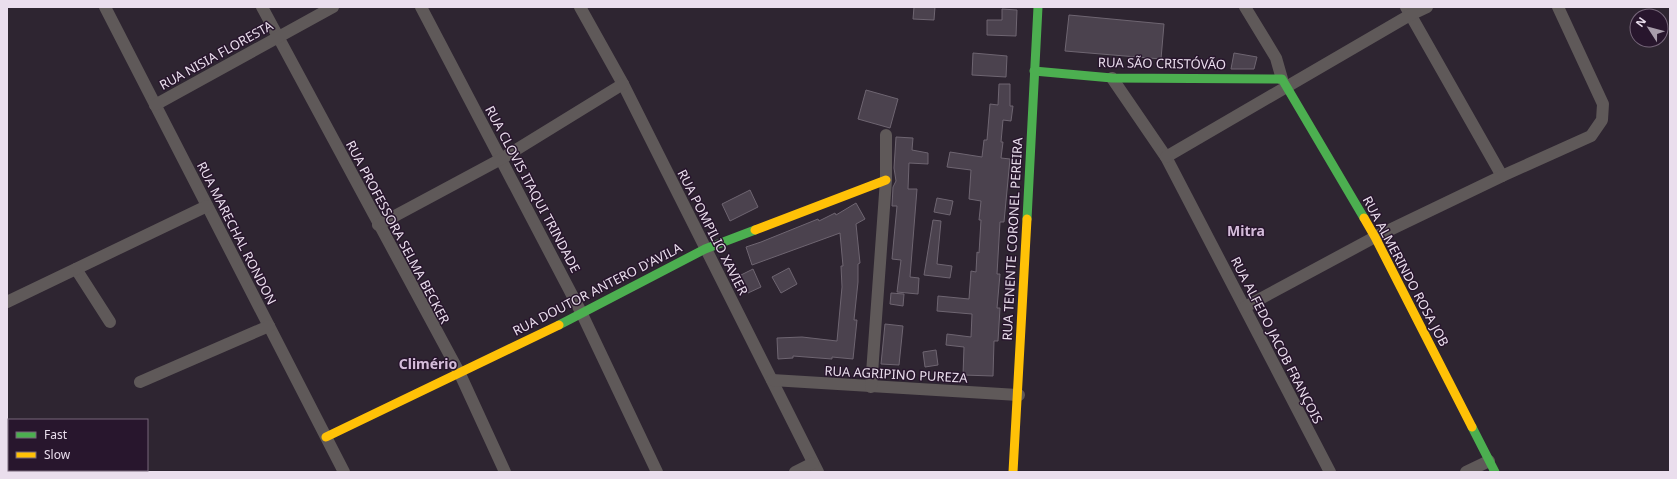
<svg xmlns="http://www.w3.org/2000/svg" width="1677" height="479" viewBox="0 0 1677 479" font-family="'Noto Sans',sans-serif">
	<rect width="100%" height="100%" fill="#2e2531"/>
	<g fill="#4b424e" stroke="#6e6571">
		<polygon points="914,7 935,7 934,20 913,19"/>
		<polygon points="1002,9 1017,10 1016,36 987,35 987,20 1002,20"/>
		<polygon points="1069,15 1164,24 1161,59 1065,51"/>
		<polygon points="973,53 1007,56 1006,77 972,75"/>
		<polygon points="1234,53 1257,57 1254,69 1231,69"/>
		<polygon points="999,84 1010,84 1010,106 1013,106 1011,121 1003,120 1001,142 1003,142 1001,158 1010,159 1004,222 1000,222 997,274 1000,274 997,308 1000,308 998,341 994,341 993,376 963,375 964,347 946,345 947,334 971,337 972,314 937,311 938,296 969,299 971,271 976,272 977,252 979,253 981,220 979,220 981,201 969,199 971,170 947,167 950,152 982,157 984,140 987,140 990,104 998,105"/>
		<polygon points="866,90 898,99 890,128 858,119"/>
		<polygon points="896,137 913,138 912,150 928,153 928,164 909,163 908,189 917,189 910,277 919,278 918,294 897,292 901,260 892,259 897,206 892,206 893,187 896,181 894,168"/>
		<polygon points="750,190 758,207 730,221 722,204"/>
		<polygon points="937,198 953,201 950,215 934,212"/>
		<polygon points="856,203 865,219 856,224 860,263 858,264 858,282 854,320 857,320 853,359 832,357 832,359 793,356 793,358 778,359 777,338 802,337 837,341 842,287 841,266 843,266 840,233 752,265 746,247 761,242 818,219 819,221 835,213 836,215"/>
		<polygon points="933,220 941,221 937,264 952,266 950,278 924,275"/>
		<polygon points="789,268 797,284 781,293 772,277"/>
		<polygon points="753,269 761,287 748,293 739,276"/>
		<polygon points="891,293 904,294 903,306 890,304"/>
		<polygon points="885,324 903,326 899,365 881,364"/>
		<polygon points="936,350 938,365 925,367 923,352"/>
	</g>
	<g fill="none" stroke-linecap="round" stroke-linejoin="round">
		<g stroke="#5f5959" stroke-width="12">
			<polyline points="105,7 344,472"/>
			<polyline points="262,7 460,374 505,472"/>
			<polyline points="421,7 582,314 657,472"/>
			<polyline points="580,7 623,84 818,472"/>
			<polyline points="1245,7 1276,58 1282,79"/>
			<polyline points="1406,7 1502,176"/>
			<polyline points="1112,78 1166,157 1330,472"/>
			<polyline points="155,105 333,7"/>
			<polyline points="1166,157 1410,15 1427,7"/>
			<polyline points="378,225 501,159 623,84"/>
			<polyline points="76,269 110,322"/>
			<polyline points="7,302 207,206"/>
			<polyline points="1245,307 1375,237 1502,176 1591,136 1602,120 1603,104 1558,7"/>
			<polyline points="772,380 1019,395"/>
			<polyline points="140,382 269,326"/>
			<polyline points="871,387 886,180 886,135"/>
			<polyline points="795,472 813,463"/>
			<polyline points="1466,472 1489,461"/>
		</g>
		<g stroke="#4caf50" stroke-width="9">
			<polyline points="1034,71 1112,78 1282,79 1364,218"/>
			<polyline points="1027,219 1038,7"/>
			<polyline points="559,325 705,249 755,230"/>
			<polyline points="1472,427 1495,472"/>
		</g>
		<g stroke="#ffc107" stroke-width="9">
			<polyline points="1364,218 1375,237 1472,427"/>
			<polyline points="755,230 886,180"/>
			<polyline points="326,437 559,325"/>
			<polyline points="1013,472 1027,219"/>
		</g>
	</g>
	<g text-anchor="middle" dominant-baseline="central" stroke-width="3" stroke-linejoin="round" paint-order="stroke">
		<g font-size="13" fill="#eadeed" stroke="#28162d">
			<text transform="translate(216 55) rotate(-29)">RUA NISIA FLORESTA</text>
			<text transform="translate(1162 63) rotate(1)">RUA SÃO CRISTÓVÃO</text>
			<text transform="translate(533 189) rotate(62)">RUA CLOVIS ITAQUI TRINDADE</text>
			<text transform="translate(398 232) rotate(62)">RUA PROFESSORA SELMA BECKER</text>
			<text transform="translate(713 232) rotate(63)">RUA POMPILIO XAVIER</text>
			<text transform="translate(237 233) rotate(63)">RUA MARECHAL RONDON</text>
			<text transform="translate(1012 239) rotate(-87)">RUA TENENTE CORONEL PEREIRA</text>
			<text transform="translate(1406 271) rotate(62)">RUA ALMERINDO ROSA JOB</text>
			<text transform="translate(597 289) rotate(-27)">RUA DOUTOR ANTERO D'AVILA</text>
			<text transform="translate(1277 340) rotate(63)">RUA ALFEDO JACOB FRANÇOIS</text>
			<text transform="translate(896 374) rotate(3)">RUA AGRIPINO PUREZA</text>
		</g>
		<g font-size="14" font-weight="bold" fill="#d4bcda" stroke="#28162d">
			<text x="1246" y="230">Mitra</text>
			<text x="428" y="363">Climério</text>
		</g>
	</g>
	<rect width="1677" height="479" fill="none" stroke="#eadeed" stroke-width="16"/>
	<rect x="8" y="419" width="140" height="52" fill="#28162d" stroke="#76667a"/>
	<rect x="16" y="432" width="20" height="6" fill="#4caf50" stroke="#76667a"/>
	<text x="44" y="439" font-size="12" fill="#eadeed">Fast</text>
	<rect x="16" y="452" width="20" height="6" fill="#ffc107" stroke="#76667a"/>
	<text x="44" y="459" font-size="12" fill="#eadeed">Slow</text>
	<g transform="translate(1649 28) rotate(306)"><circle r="19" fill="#28162d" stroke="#76667a"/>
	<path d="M0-3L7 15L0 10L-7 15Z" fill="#a89dab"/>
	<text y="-6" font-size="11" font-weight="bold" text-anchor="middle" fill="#eadeed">N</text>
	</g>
</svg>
